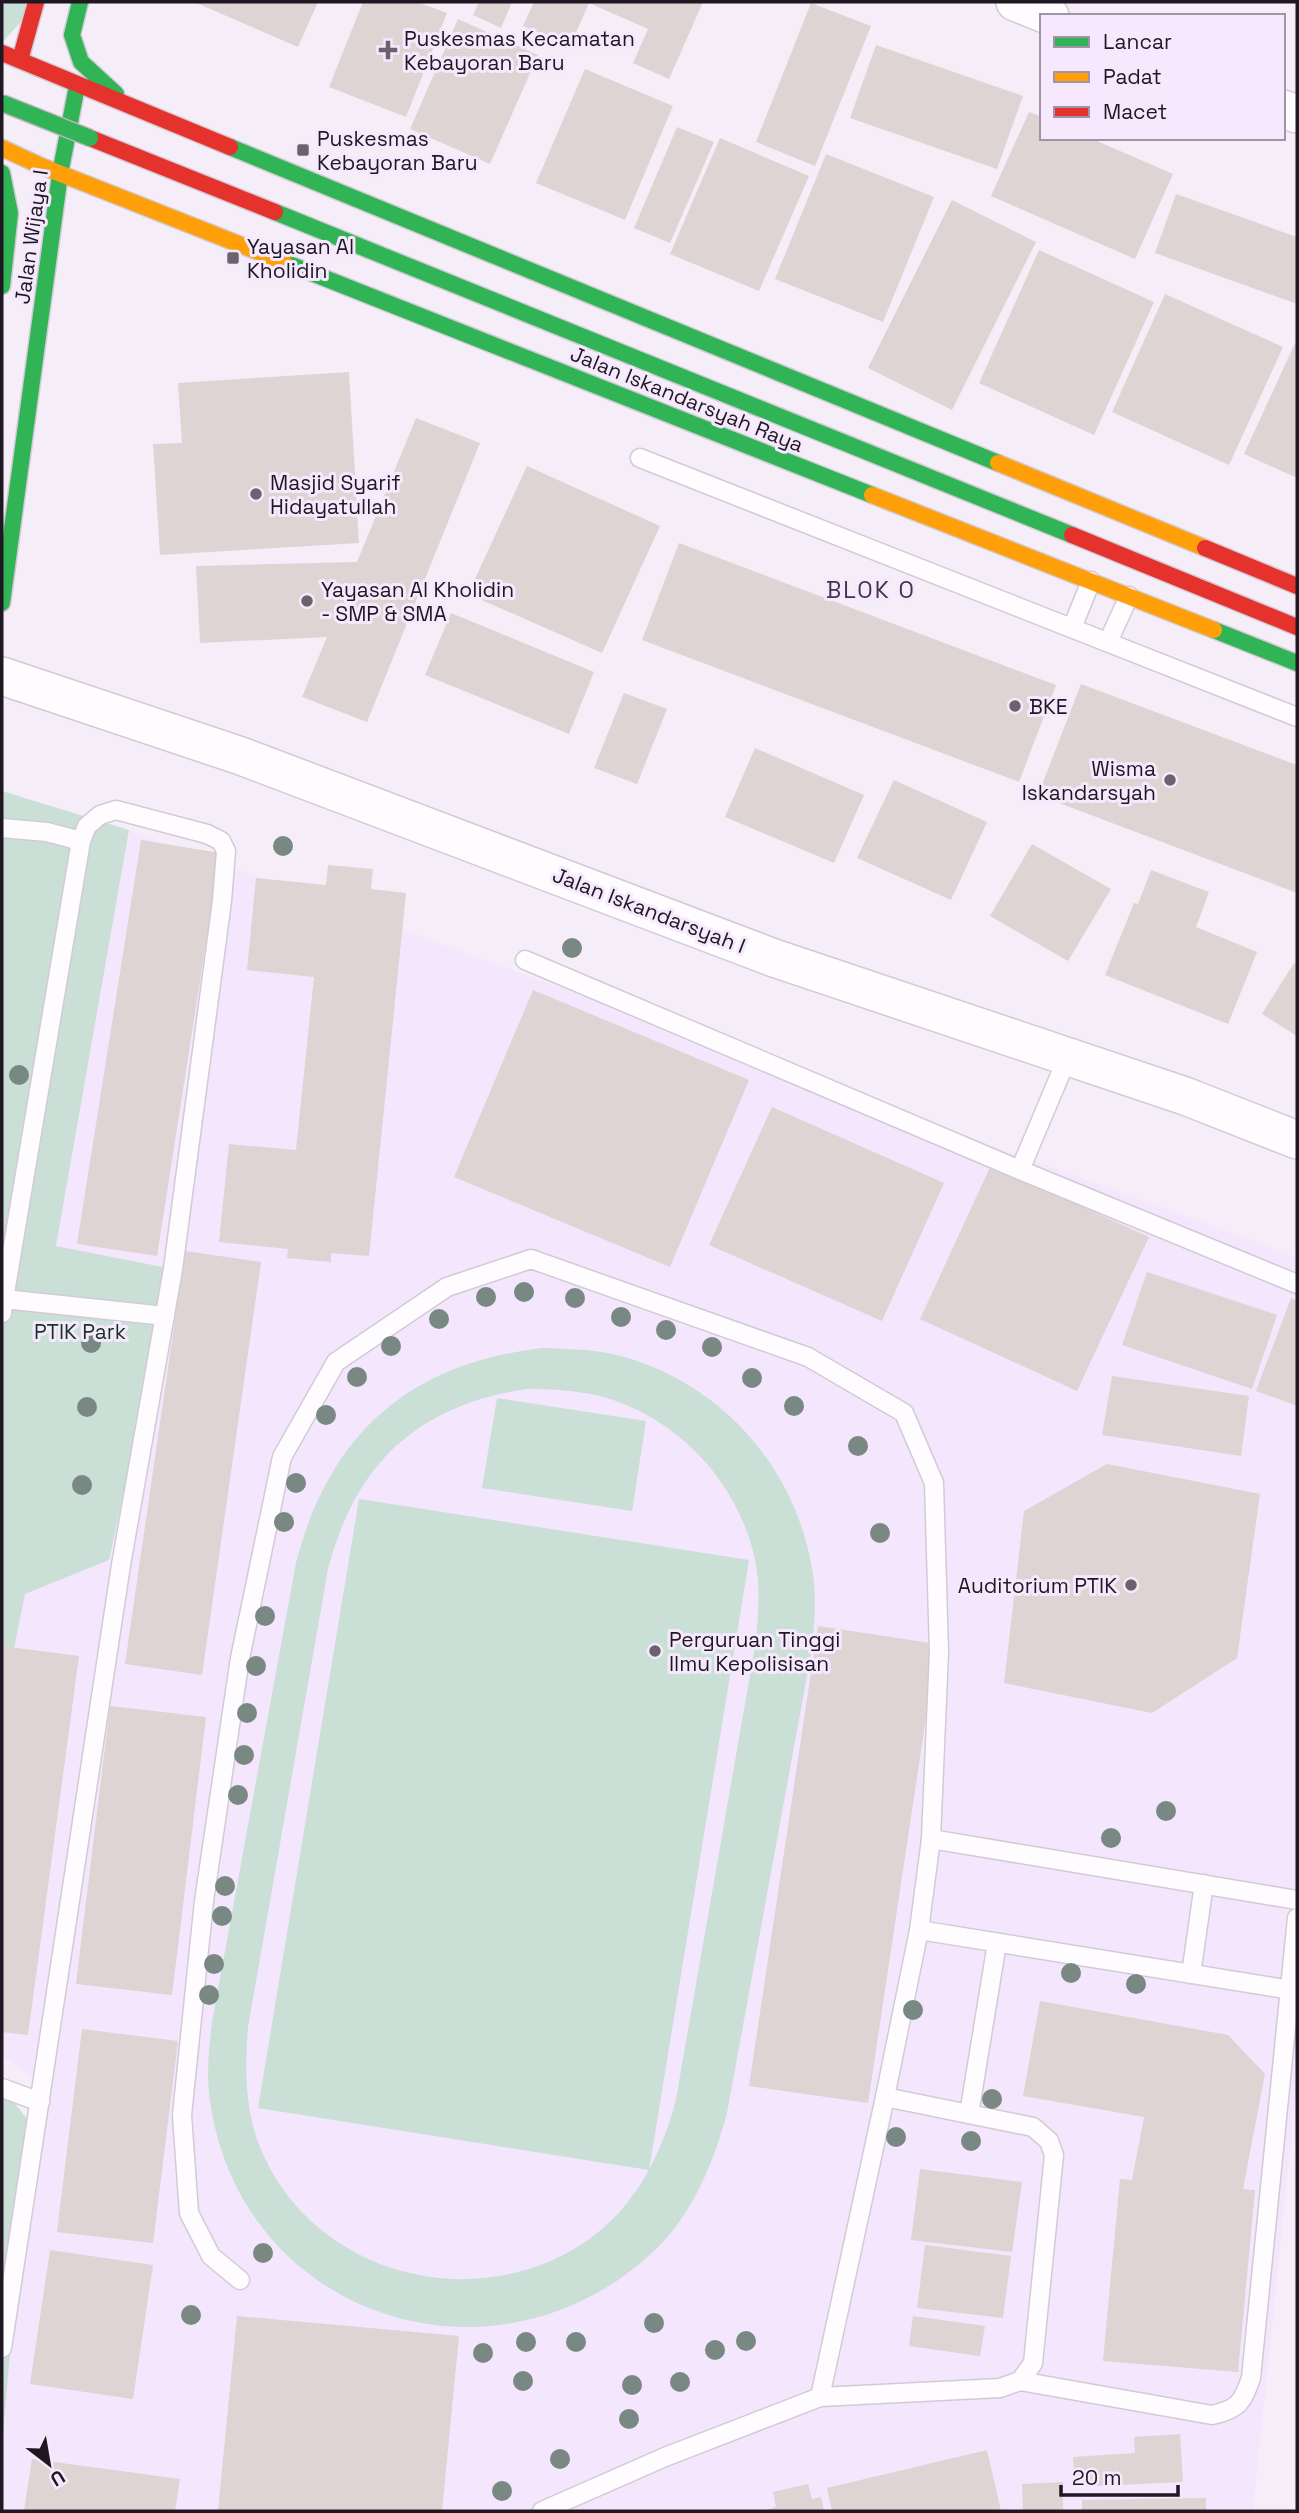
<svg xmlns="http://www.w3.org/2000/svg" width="1299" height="2513" viewBox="0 0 1299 2513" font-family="'Space Grotesk',sans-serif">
	<rect width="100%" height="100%" fill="#f5eef8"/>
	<polygon fill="#f4e6fc" points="129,830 1297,1257 1297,2082 1253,2511 2,2511 2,2413 34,2080 2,2055 2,1708 25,1594 109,1560 173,1269 56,1246"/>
	<g fill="#cadfd6" fill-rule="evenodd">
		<polygon points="2,2 38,2 2,43"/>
		<polygon points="2,791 129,830 56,1246 173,1269 109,1560 25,1594 2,1708"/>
		<path d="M 542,1348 C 568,1349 596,1349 621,1356 C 723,1384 798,1470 813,1575 C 817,1601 814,1628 811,1654 L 727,2113 C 713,2164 693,2214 654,2251 C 496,2400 241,2319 210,2101 C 206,2075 209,2048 212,2022 L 296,1563 C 330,1433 409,1364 542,1348 ZM 526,1389 C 550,1389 572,1390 595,1395 C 678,1414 745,1488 757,1571 C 760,1595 758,1617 756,1641 L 676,2099 C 661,2158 632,2213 579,2246 C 462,2319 298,2267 255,2133 C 245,2098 245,2063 248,2027 L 328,1569 C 356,1463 417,1406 526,1389 Z"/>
		<polygon points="497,1398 646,1421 632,1511 482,1488"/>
		<polygon points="359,1499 749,1560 649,2170 258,2108"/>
		<polygon points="2,2087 30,2123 2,2445"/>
	</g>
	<g fill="#ddd4d3">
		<polygon points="194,2 318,2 298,47"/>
		<polygon points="363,2 417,2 447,13 406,117 329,87"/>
		<polygon points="479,2 512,2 501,28 473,15"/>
		<polygon points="534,2 703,2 669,79 633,63 648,29 589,3 570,46 523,26"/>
		<polygon points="811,3 871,26 815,166 756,142"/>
		<polygon points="458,19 538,55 490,164 410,129"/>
		<polygon points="876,45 1023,96 997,169 850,118"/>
		<polygon points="585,69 673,106 625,220 536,183"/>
		<polygon points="1029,112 1042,117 1042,138 1090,138 1173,174 1135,259 991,196"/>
		<polygon points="677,127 714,142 670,243 634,228"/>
		<polygon points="720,138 809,176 759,291 670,254"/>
		<polygon points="826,154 934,197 883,322 775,279"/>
		<polygon points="1176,194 1297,237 1297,304 1155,253"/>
		<polygon points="952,200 1036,242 952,410 868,368"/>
		<polygon points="1039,250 1154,302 1094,435 979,383"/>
		<polygon points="1165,294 1283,347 1229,465 1112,412"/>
		<polygon points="1295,343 1297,344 1297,478 1244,454"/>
		<polygon points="349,372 359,543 160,555 153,444 182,443 178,383"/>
		<polygon points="416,418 480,443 367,722 302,697 327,637 200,643 196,566 357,562"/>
		<polygon points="527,466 660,526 602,653 468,594"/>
		<polygon points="679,543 1056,685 1019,782 642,640"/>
		<polygon points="451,613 594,672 569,734 425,675"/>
		<polygon points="1081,684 1297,765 1297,893 1038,795"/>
		<polygon points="624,693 667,709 637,784 594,768"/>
		<polygon points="755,748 864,795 834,863 725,817"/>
		<polygon points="894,780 987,822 951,900 857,858"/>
		<polygon points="141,840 220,853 157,1256 77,1244"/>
		<polygon points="1032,844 1111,889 1068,961 990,916"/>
		<polygon points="328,865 373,869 371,889 406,893 369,1256 331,1253 331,1262 287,1258 288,1249 219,1242 229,1144 296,1150 314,977 247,970 256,878 326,885"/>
		<polygon points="1151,870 1209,892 1196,927 1257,952 1228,1024 1105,975 1134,903 1138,904"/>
		<polygon points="1294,963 1297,965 1297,1036 1262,1014"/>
		<polygon points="533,990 749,1080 670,1267 454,1177"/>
		<polygon points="772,1107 944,1183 882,1321 709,1245"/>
		<polygon points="991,1165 1149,1237 1077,1391 920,1319"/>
		<polygon points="185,1251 261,1262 202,1675 125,1664"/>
		<polygon points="1147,1272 1277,1315 1252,1389 1122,1345"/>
		<polygon points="1291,1298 1297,1301 1297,1406 1256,1391"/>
		<polygon points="1112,1376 1249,1396 1241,1456 1102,1435"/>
		<polygon points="1107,1464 1260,1494 1237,1658 1152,1713 1004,1683 1024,1511"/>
		<polygon points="818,1626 937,1644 868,2103 749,2086"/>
		<polygon points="2,1646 79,1656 28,2035 2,2032"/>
		<polygon points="110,1706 206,1717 172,1995 76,1984"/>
		<polygon points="1040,2001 1228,2035 1265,2074 1243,2189 1255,2190 1238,2372 1103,2361 1120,2179 1132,2180 1144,2117 1023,2096"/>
		<polygon points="82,2029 178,2041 153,2243 57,2232"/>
		<polygon points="920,2169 1022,2182 1012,2252 911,2240"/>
		<polygon points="925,2245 1011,2256 1003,2318 917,2308"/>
		<polygon points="50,2250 153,2265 133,2399 30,2384"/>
		<polygon points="237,2316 459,2336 442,2511 218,2511"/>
		<polygon points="913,2316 985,2326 980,2356 909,2346"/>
		<polygon points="1180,2434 1183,2482 1075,2487 1073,2457 1135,2453 1134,2437"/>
		<polygon points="987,2450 1001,2511 832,2511 827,2488"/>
		<polygon points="32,2459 180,2479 175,2511 24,2511"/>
		<polygon points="1063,2482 1063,2511 1023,2511 1022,2484"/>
		<polygon points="808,2484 812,2499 821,2497 824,2511 764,2511 776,2507 773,2492"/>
		<polygon points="1206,2498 1206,2511 1082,2511 1082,2500"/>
	</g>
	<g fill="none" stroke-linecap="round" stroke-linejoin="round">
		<g stroke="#d2cbd6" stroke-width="21">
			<g id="lane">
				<polyline points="640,458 1297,717"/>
				<polyline points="1072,628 1091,581"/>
				<polyline points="1108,642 1129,596"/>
				<polyline points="2,828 47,832 81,841"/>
				<polyline points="525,960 1020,1170 1297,1284"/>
				<polyline points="1020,1170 1068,1056"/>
				<polyline points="2,1313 4,1299 165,1316"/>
				<polyline points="931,1839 1297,1900"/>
				<polyline points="919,1930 1297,1991"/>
				<polyline points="1191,1974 1204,1884"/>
				<polyline points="2,2088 40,2102"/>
				<polyline points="969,2114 997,1943"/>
				<polyline points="240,2280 211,2256 189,2213 182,2115 204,1901 240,1658 282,1457 336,1362 447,1287 531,1259 808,1357 904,1413 934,1483 939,1652 931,1839 919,1930 885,2097 1033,2127 1049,2141 1054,2155 1033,2363 1020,2381 1000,2388 820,2397 665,2457 542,2511"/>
				<polyline points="2,2348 121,1565 173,1269 222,901 226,851 221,841 207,834 116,810 100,815 87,826 81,841 4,1299"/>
				<path d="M 1020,2381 L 1212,2415 C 1239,2409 1242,2403 1251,2378 L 1297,1918"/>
				<polyline points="820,2397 885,2097"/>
			</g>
		</g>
		<g stroke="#d2cbd6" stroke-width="40">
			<g id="street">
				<polyline points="1015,2 1050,16"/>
				<polyline points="1283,109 1297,114"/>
				<polyline points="2,676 241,756 774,958 1185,1096 1297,1140"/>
			</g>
		</g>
		<g stroke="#d2cbd6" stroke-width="19">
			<g id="fast">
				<polyline points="80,2 72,35 81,62 116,94"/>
				<polyline points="230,147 998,463"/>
				<polyline points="2,173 10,213 2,286"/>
				<polyline points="275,212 1072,535"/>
				<polyline points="284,262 872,495"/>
				<polyline points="2,603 60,174 77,86"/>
				<polyline points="1214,630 1297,663"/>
			</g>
		</g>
		<g stroke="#d2cbd6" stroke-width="19">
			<g id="slow">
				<polyline points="2,148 41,166 284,262"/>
				<polyline points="998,463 1205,548"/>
				<polyline points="872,495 1214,630"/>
			</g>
		</g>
		<g stroke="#d2cbd6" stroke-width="19">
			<g id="jam">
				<polyline points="2,53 230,147"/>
				<polyline points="20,60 36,2"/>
				<polyline points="90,138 275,212"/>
				<polyline points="1072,535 1297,627"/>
				<polyline points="1205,548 1297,586"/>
			</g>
		</g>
		<use href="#lane" stroke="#fefcfe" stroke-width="18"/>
		<use href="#street" stroke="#fefcfe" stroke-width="37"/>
		<use href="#fast" stroke="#30b455" stroke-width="16"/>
		<use href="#slow" stroke="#ff9f0a" stroke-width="16"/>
		<use href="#jam" stroke="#e5322d" stroke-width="16"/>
		<g stroke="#c1b4c0" stroke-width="19" stroke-linecap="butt">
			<polyline id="fast-bridge" points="2,103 90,138"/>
		</g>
		<use href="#fast-bridge" stroke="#30b455" stroke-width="16"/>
	</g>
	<g fill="#798883">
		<circle cx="283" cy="846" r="10"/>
		<circle cx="572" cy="948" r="10"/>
		<circle cx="19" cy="1075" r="10"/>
		<circle cx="524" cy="1292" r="10"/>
		<circle cx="486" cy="1297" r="10"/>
		<circle cx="575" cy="1298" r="10"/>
		<circle cx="621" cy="1317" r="10"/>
		<circle cx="439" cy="1319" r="10"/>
		<circle cx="666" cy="1330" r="10"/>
		<circle cx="91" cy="1343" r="10"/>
		<circle cx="391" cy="1346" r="10"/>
		<circle cx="712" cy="1347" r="10"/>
		<circle cx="357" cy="1377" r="10"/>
		<circle cx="752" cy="1378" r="10"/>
		<circle cx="794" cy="1406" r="10"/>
		<circle cx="87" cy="1407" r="10"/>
		<circle cx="326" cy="1415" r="10"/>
		<circle cx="858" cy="1446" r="10"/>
		<circle cx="296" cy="1483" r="10"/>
		<circle cx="82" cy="1485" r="10"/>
		<circle cx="284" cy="1522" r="10"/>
		<circle cx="880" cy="1533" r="10"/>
		<circle cx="265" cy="1616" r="10"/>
		<circle cx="256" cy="1666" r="10"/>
		<circle cx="247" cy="1713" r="10"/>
		<circle cx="244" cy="1755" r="10"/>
		<circle cx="238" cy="1795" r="10"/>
		<circle cx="1166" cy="1811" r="10"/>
		<circle cx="1111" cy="1838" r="10"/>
		<circle cx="225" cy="1886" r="10"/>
		<circle cx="222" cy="1916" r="10"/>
		<circle cx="214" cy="1964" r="10"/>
		<circle cx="1071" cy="1973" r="10"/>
		<circle cx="1136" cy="1984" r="10"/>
		<circle cx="209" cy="1995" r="10"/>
		<circle cx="913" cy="2010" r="10"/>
		<circle cx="992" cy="2099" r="10"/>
		<circle cx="896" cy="2137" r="10"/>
		<circle cx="971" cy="2141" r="10"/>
		<circle cx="263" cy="2253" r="10"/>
		<circle cx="191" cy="2315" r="10"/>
		<circle cx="654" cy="2323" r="10"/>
		<circle cx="746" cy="2341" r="10"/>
		<circle cx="526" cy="2342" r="10"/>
		<circle cx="576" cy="2342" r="10"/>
		<circle cx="715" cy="2350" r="10"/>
		<circle cx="483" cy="2353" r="10"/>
		<circle cx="523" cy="2381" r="10"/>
		<circle cx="680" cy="2382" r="10"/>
		<circle cx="632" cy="2385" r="10"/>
		<circle cx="629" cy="2419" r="10"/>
		<circle cx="560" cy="2459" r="10"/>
		<circle cx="502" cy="2491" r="10"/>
	</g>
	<g fill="#6a636e" stroke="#f6e9fd" stroke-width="2.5">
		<path d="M384.5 39.5h7v7h7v7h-7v7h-7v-7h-7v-7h7z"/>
		<rect x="296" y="143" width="14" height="14" rx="3.5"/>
		<rect x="226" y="251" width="14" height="14" rx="3.5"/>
		<circle cx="256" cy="494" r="7"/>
		<circle cx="307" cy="601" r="7"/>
		<circle cx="1015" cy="706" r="7"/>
		<circle cx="1170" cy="780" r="7"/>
		<circle cx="1131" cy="1585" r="7"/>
		<circle cx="655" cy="1651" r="7"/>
	</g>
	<g text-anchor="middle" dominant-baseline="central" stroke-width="6" stroke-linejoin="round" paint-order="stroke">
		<g font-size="21" fill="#1f1823" stroke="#f6e9fd" text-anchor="start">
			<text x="404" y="38">Puskesmas Kecamatan<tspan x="404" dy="24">Kebayoran Baru</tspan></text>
			<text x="317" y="138">Puskesmas<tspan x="317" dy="24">Kebayoran Baru</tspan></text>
			<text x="247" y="246">Yayasan Al<tspan x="247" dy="24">Kholidin</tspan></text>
			<text x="270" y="482">Masjid Syarif<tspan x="270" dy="24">Hidayatullah</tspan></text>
			<text x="321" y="589">Yayasan Al Kholidin<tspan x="321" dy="24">- SMP &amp; SMA</tspan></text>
			<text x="1029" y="706">BKE</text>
			<text x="1156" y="768" text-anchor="end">Wisma<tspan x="1156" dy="24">Iskandarsyah</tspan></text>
			<text x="1117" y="1585" text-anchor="end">Auditorium PTIK</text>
			<text x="669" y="1639">Perguruan Tinggi<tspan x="669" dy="24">Ilmu Kepolisisan</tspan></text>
		</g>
		<g font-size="21" fill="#1f1823" stroke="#f6e9fd">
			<text transform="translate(31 237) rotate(-82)">Jalan Wijaya I</text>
			<text transform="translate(687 399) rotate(22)">Jalan Iskandarsyah Raya</text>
			<text transform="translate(649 910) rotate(21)">Jalan Iskandarsyah I</text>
		</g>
		<g font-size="21" fill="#143424" stroke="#f6e9fd">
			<text x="80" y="1331">PTIK Park</text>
		</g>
		<g font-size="23" letter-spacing="2" fill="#43324c" stroke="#f6e9fd">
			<text x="871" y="590">BLOK O</text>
		</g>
	</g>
	<rect width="1299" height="2513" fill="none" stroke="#1f1823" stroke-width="7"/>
	<rect x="1040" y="14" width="245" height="126" fill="#f6e9fd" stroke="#a095a6" stroke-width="2"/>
	<rect x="1054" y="37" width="35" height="10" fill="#30b455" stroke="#a095a6" stroke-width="2"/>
	<text x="1103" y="49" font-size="21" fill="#1f1823">Lancar</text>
	<rect x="1054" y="72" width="35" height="10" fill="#ff9f0a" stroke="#a095a6" stroke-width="2"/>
	<text x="1103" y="84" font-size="21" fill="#1f1823">Padat</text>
	<rect x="1054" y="107" width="35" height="10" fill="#e5322d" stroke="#a095a6" stroke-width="2"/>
	<text x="1103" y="119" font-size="21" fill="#1f1823">Macet</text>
	<g transform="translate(49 2464) rotate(149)" stroke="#f6e9fd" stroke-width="5" paint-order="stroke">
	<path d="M0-5L12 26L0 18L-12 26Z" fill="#1f1823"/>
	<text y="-10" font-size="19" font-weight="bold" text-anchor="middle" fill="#1f1823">U</text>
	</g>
	<path d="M1061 2485v10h117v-10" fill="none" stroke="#1f1823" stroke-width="3.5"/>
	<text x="1072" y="2485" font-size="21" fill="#1f1823" stroke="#f6e9fd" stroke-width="5" paint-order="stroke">20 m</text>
</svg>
